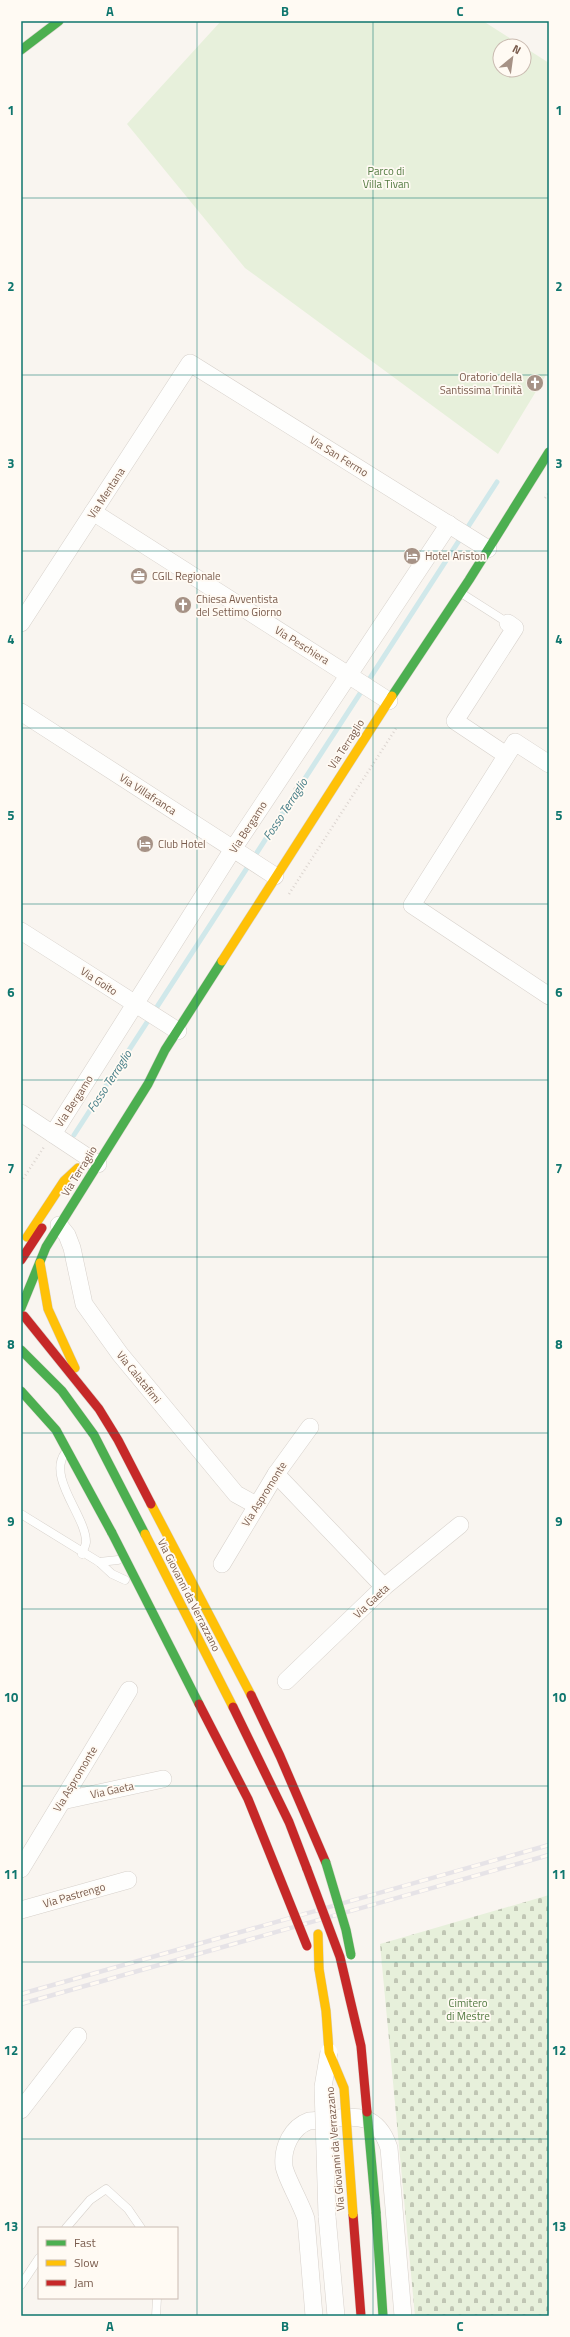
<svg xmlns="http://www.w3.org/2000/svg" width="570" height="2337" viewBox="0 0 570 2337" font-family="'Titillium Web',sans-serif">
	<defs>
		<pattern id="cemetery-stones" width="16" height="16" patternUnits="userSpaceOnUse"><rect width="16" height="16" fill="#e7f0db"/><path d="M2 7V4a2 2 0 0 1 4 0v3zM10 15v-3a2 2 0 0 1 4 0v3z" fill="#c0c6b4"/></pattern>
	</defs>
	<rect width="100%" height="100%" fill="#f9f5f0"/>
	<polygon fill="#e7f0db" points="221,21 483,21 522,46 500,46 500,70 524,70 524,47 549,63 549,370 498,454 245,268 127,124"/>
	<polygon fill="url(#cemetery-stones)" points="549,1895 549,2316 415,2316 380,1944"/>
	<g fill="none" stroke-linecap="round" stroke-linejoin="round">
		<polyline stroke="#d0e8ea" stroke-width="5" points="74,1135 497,482"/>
		<g stroke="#d7d1cb" stroke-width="9">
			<g id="lane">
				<polyline points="461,593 508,623"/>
				<path d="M 65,1453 C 47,1478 86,1516 86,1542 C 86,1545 83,1550 82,1554"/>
				<polyline points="21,1514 99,1562 112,1574 125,1580"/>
				<polyline points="99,1562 118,1560"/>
				<polyline points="66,2228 90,2200 106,2189 128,2209 141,2228"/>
				<polyline points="21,2285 39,2258"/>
				<polyline points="156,2316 157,2298"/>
			</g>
		</g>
		<g stroke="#d7d1cb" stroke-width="18">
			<g id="street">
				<polyline points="93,512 389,701"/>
				<polyline points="21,623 190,363 488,549"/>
				<polyline points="21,712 275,876"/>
				<polyline points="506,755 455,721 515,628 508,623"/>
				<polyline points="549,764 515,742 412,905 549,996"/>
				<polyline points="21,931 178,1031"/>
				<polyline points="21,1113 98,1164"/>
				<polyline points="53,1134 233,849 449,524"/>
				<polyline points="59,1225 67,1235 72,1248 84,1304 120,1354 236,1494 256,1505"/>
				<polyline points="276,1474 384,1587"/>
				<polyline points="222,1564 276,1474 310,1427"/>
				<polyline points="286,1681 384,1587 460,1525"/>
				<polyline points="62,1801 163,1779"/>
				<polyline points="21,1869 129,1690"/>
				<polyline points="21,1910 128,1880"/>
				<polyline points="21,2110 78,2036"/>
				<polyline points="327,2216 336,2316"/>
				<path d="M 314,2316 L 306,2219 C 302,2205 285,2176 284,2166 C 282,2147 292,2127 309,2121 C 346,2119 375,2105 389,2148 L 403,2316"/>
			</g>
		</g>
		<g stroke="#d9d2cb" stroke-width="10">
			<g id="fast">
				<polyline points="21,50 59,21"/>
				<polyline points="392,696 469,580 549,452"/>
				<polyline points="21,1308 46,1247 148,1084 165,1050 222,961"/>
				<polyline points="21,1350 62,1391 94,1435 145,1534"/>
				<polyline points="21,1391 56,1430 112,1533"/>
				<polyline points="376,2212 383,2316"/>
			</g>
		</g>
		<g stroke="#d9d2cb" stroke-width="10">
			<g id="slow">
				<polyline points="222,961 392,696"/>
				<polyline points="27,1237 64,1181 78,1168"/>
				<polyline points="40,1263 48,1309 75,1368"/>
				<polyline points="151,1504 251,1695"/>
				<polyline points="145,1534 233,1707"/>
				<polyline points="318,1934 319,1969"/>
			</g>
		</g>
		<g stroke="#d9d2cb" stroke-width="10">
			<g id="jam">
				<polyline points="21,1260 42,1228"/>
				<polyline points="24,1316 99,1409 118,1440 151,1504"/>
				<polyline points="251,1695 280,1756 326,1863"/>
				<polyline points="233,1707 289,1822 307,1869"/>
				<polyline points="353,2214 361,2316"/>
			</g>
		</g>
		<g stroke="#dcd5d0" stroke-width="2.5" stroke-dasharray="1 3" stroke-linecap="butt">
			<polyline points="545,498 549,493"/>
			<polyline points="294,788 303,796"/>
			<polyline points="289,894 397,727"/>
			<polyline points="21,1182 44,1147"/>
		</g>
		<use href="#lane" stroke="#fefefd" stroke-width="8"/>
		<use href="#street" stroke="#fefefd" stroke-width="17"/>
		<use href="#fast" stroke="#4caf50" stroke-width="9"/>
		<use href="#slow" stroke="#ffc107" stroke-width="9"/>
		<use href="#jam" stroke="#c62828" stroke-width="9"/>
		<g stroke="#e6e3e7" stroke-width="4.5">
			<g id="rail">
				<polyline points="21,1994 549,1845"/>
				<polyline points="21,2004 549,1855"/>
			</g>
		</g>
		<use href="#rail" stroke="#fffaf3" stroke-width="3" stroke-dasharray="9" stroke-linecap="butt"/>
		<g stroke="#d7d1cb" stroke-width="18" stroke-linecap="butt">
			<polyline id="street-bridge" points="327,2216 323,2087 329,2052"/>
		</g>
		<g stroke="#d9d2cb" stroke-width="10" stroke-linecap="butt">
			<g id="fast-bridge">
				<polyline points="112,1533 199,1704"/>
				<polyline points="326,1863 346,1930 351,1955"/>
				<polyline points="367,2112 376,2212"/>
			</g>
		</g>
		<g stroke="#d9d2cb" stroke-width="10" stroke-linecap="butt">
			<polyline id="slow-bridge" points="319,1969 326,2011 329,2052 344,2088 353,2214"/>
		</g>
		<g stroke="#d9d2cb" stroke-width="10" stroke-linecap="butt">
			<g id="jam-bridge">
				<polyline points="199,1704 248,1799 307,1946"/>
				<polyline points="307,1869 340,1957 361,2046 367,2112"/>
			</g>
		</g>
		<use href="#street-bridge" stroke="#fefefd" stroke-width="17"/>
		<use href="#fast-bridge" stroke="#4caf50" stroke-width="9"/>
		<use href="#slow-bridge" stroke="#ffc107" stroke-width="9"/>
		<use href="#jam-bridge" stroke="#c62828" stroke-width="9"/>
	</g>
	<path fill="none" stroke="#0f766e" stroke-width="1" stroke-opacity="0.55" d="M 197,21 L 197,2316M 373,21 L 373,2316M 21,198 L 549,198M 21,375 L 549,375M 21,551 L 549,551M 21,728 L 549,728M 21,904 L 549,904M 21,1080 L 549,1080M 21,1257 L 549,1257M 21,1433 L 549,1433M 21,1609 L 549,1609M 21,1786 L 549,1786M 21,1962 L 549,1962M 21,2139 L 549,2139"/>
	<defs>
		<g id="church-disc" transform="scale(0.9)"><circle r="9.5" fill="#a69286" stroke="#fffaf3"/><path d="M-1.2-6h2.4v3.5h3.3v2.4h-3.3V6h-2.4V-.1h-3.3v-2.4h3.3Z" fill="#fff"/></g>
		<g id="hotel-disc" transform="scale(0.9)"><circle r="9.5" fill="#a69286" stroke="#fffaf3"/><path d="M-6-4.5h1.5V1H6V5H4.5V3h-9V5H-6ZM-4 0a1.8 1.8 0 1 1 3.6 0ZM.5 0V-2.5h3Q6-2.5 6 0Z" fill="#fff"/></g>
		<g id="office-disc" transform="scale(0.9)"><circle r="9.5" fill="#a69286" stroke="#fffaf3"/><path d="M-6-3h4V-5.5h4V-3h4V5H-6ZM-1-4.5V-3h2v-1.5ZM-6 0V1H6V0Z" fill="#fff"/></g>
	</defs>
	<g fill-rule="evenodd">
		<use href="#church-disc" x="535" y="383"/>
		<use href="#hotel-disc" x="412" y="556"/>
		<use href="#office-disc" x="139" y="576"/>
		<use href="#church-disc" x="183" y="605"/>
		<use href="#hotel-disc" x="145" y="844"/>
	</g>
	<g text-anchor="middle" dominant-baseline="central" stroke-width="3.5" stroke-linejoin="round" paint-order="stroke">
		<g font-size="11" fill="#537a41" stroke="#fffaf3">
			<text x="386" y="171">Parco di<tspan x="386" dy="13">Villa Tivan</tspan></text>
			<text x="468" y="2003">Cimitero<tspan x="468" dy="13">di Mestre</tspan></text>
		</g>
		<g font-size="11" fill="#7a5c4d" stroke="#fffaf3" text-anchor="start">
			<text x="522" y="377" text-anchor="end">Oratorio della<tspan x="522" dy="13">Santissima Trinità</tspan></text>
			<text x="425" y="556">Hotel Ariston</text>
			<text x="152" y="576">CGIL Regionale</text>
			<text x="196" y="599">Chiesa Avventista<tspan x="196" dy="13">del Settimo Giorno</tspan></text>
			<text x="158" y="844">Club Hotel</text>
		</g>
		<g font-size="11" fill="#7a5c4d" stroke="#fffaf3">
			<text transform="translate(339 456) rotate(32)">Via San Fermo</text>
			<text transform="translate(106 493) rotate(-57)">Via Mentana</text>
			<text transform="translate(302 645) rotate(32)">Via Peschiera</text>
			<text transform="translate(346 744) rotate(-57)">Via Terraglio</text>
			<text transform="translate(148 794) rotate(33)">Via Villafranca</text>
			<text transform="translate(248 827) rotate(-57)">Via Bergamo</text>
			<text transform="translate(99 981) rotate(33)">Via Goito</text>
			<text transform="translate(74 1101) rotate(-57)">Via Bergamo</text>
			<text transform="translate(79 1171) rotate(-58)">Via Terraglio</text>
			<text transform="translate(139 1377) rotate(51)">Via Calatafimi</text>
			<text transform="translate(264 1494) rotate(-58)">Via Aspromonte</text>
			<text transform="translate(189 1595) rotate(63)">Via Giovanni da Verrazzano</text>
			<text transform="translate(371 1601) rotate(-43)">Via Gaeta</text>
			<text transform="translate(75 1779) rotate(-59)">Via Aspromonte</text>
			<text transform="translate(112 1790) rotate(-12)">Via Gaeta</text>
			<text transform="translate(74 1895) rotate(-16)">Via Pastrengo</text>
			<text transform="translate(335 2149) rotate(-95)">Via Giovanni da Verrazzano</text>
		</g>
		<g font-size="12" font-style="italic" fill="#437c86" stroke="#fffaf3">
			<text transform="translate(285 809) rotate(-57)">Fosso Terraglio</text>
			<text transform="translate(109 1081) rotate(-57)">Fosso Terraglio</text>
		</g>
	</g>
	<rect width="570" height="2337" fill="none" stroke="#fffaf3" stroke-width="44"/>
	<rect x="38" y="2227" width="140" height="72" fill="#fffaf3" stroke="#cabbb1"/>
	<rect x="46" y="2240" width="20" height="6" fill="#4caf50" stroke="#cabbb1"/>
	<text x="74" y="2247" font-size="12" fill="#7a5c4d">Fast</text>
	<rect x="46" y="2260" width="20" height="6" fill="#ffc107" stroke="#cabbb1"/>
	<text x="74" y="2267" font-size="12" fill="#7a5c4d">Slow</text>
	<rect x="46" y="2280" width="20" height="6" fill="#c62828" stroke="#cabbb1"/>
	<text x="74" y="2287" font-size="12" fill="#7a5c4d">Jam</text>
	<g transform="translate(512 58) rotate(29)"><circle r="19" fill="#fffaf3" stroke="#cabbb1"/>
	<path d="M0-3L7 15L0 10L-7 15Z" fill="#a69286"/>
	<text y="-6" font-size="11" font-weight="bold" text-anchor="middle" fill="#7a5c4d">N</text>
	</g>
	<rect x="22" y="22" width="526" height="2293" fill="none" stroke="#0f766e" stroke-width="1.5"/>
	<g font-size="13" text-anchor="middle" font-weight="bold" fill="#0f766e">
		<text x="110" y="16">A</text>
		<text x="285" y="16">B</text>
		<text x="460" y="16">C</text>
		<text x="11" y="115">1</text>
		<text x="559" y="115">1</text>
		<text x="11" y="291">2</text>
		<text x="559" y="291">2</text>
		<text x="11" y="468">3</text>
		<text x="559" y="468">3</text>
		<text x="11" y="644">4</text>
		<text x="559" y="644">4</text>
		<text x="11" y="820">5</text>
		<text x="559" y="820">5</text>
		<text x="11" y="997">6</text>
		<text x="559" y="997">6</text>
		<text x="11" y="1173">7</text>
		<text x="559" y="1173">7</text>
		<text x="11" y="1349">8</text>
		<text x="559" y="1349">8</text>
		<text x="11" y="1526">9</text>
		<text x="559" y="1526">9</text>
		<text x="11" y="1702">10</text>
		<text x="559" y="1702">10</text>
		<text x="11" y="1879">11</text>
		<text x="559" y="1879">11</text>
		<text x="11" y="2055">12</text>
		<text x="559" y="2055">12</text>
		<text x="11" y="2231">13</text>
		<text x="559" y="2231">13</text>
		<text x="110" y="2331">A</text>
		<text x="285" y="2331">B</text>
		<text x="460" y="2331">C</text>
	</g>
</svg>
